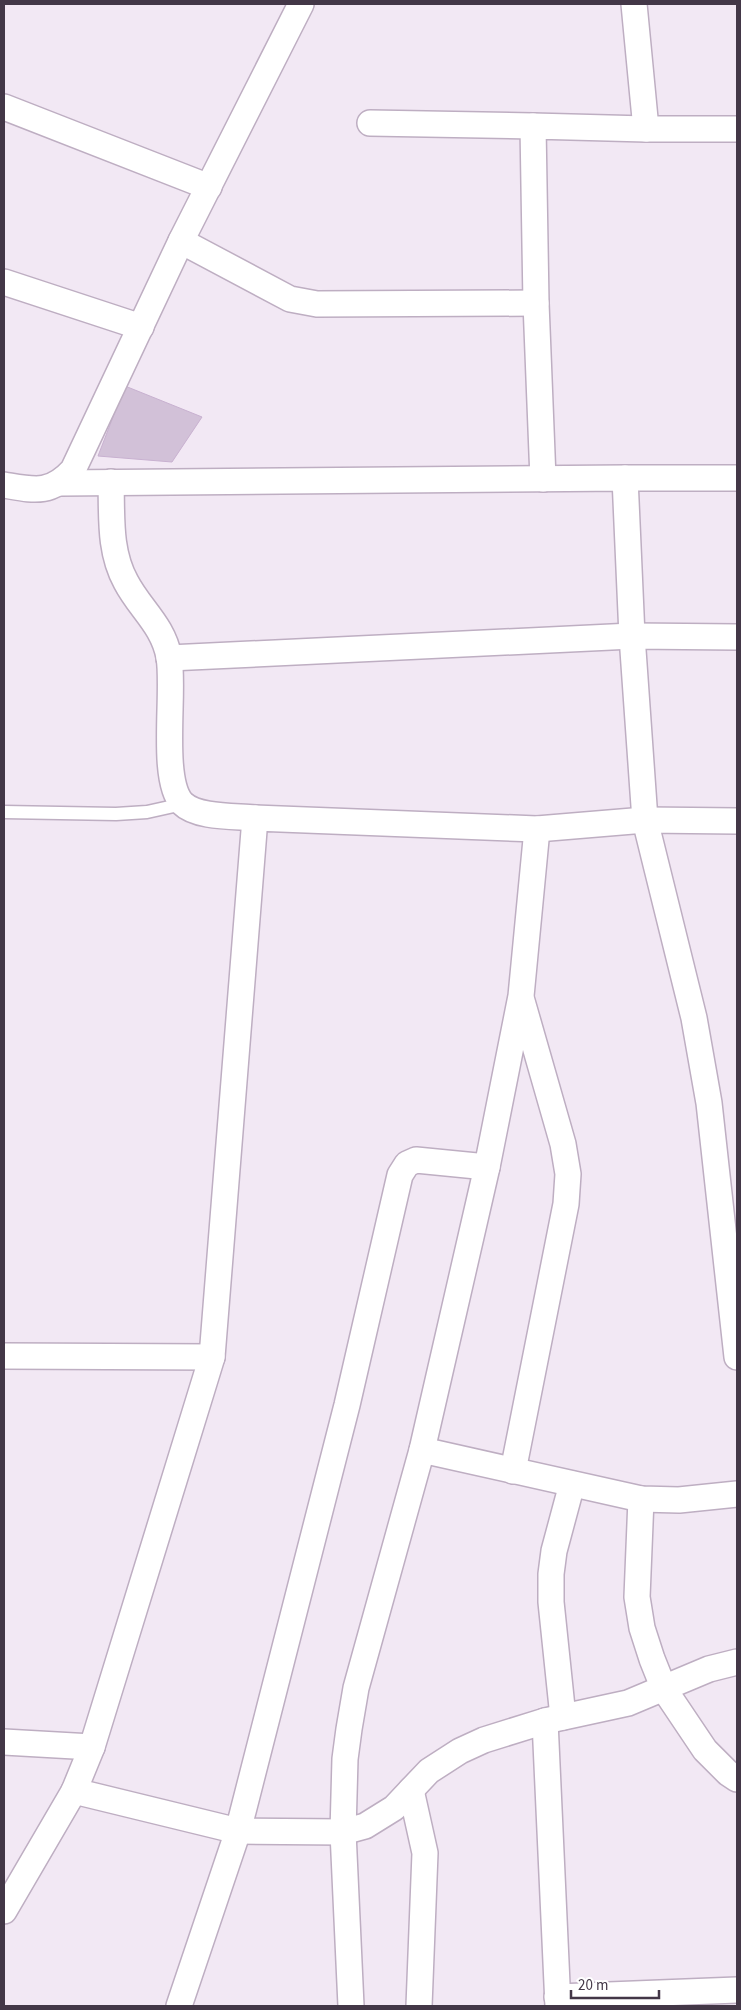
<svg xmlns="http://www.w3.org/2000/svg" width="741" height="2010" viewBox="0 0 741 2010" font-family="'Source Sans 3',sans-serif">
	<rect width="100%" height="100%" fill="#f2e8f4"/>
	<polygon fill="#d2c1d8" stroke="#c8b1d0" points="125,386 202,417 172,462 98,456"/>
	<g fill="none" stroke-linecap="round" stroke-linejoin="round">
		<g stroke="#beaec2" stroke-width="15">
			<polyline id="service" points="4,812 116,814 147,812 183,804"/>
		</g>
		<g stroke="#beaec2" stroke-width="28">
			<g id="minor">
				<polyline points="634,4 646,129"/>
				<polyline points="4,107 209,187"/>
				<polyline points="370,123 533,126"/>
				<polyline points="181,241 290,299 317,304 536,303"/>
				<polyline points="4,282 141,327"/>
				<polyline points="625,478 737,478"/>
				<polyline points="543,479 536,303 533,126 646,129 737,129"/>
				<path d="M 111,482 C 112,517 109,551 126,582 C 140,609 163,625 169,657 C 175,691 160,779 182,803 C 197,818 235,816 255,818"/>
				<polyline points="61,483 625,478 632,636 645,820 694,1018 709,1103 737,1357"/>
				<path d="M 4,485 C 34,490 50,495 73,470 L 181,241 L 301,4"/>
				<polyline points="169,658 632,636 737,637"/>
				<polyline points="4,1356 212,1357"/>
				<polyline points="422,1450 641,1499 679,1500 737,1494"/>
				<polyline points="513,1471 566,1204 568,1174 563,1144 522,1001"/>
				<polyline points="641,1499 637,1597 642,1628 652,1659 664,1689 705,1750 728,1773 737,1779"/>
				<polyline points="563,1717 551,1602 551,1574 554,1551 572,1484"/>
				<polyline points="545,1721 558,2006"/>
				<polyline points="4,1742 92,1747"/>
				<polyline points="411,1790 425,1853 419,2006"/>
				<polyline points="74,1791 238,1831 343,1832 365,1826 394,1808 429,1771 460,1751 484,1740 545,1721 628,1703 709,1669 737,1662"/>
				<polyline points="4,1911 74,1791 92,1747 212,1357 255,818 537,829 645,820 737,821"/>
				<polyline points="557,1997 737,1990"/>
				<polyline points="179,2006 238,1831 347,1405 400,1175 407,1164 416,1160 487,1167"/>
				<polyline points="351,2006 343,1832 345,1759 349,1729 356,1688 422,1450 487,1167 521,996 537,829"/>
			</g>
		</g>
		<use href="#service" stroke="#fff" stroke-width="12"/>
		<use href="#minor" stroke="#fff" stroke-width="25"/>
	</g>
	<rect width="741" height="2010" fill="none" stroke="#433747" stroke-width="10"/>
	<path d="M571 1990v8h88v-8" fill="none" stroke="#433747" stroke-width="2.5"/>
	<text x="578" y="1990" font-size="15" fill="#433747" stroke="#ffffff" stroke-width="4" paint-order="stroke">20 m</text>
</svg>
